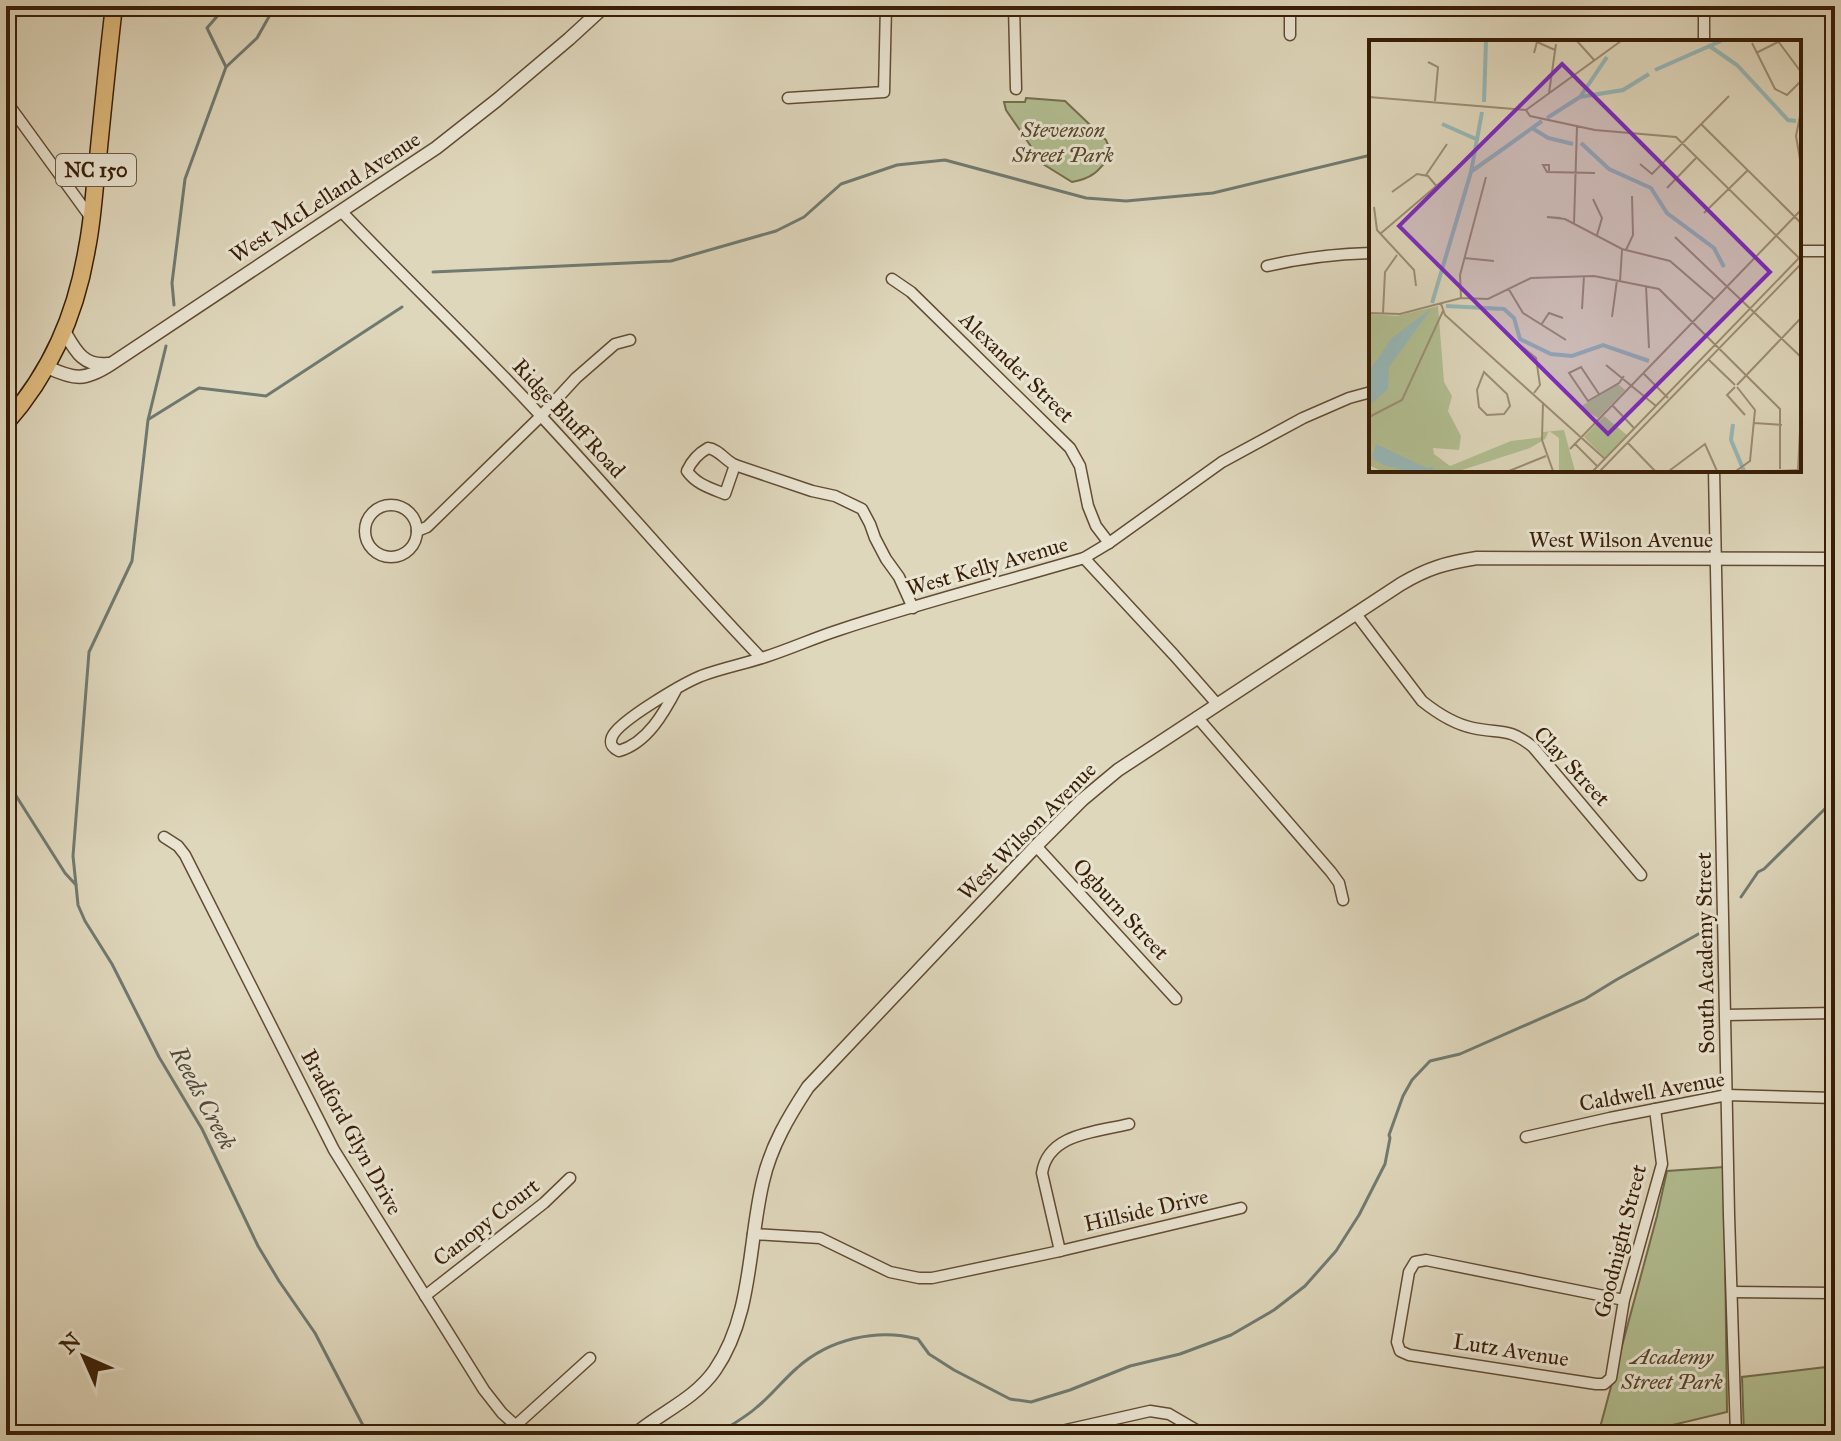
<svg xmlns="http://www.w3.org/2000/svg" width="1841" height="1441" viewBox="0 0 1841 1441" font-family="'IM FELL Great Primer',serif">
	<rect width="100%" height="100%" fill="#dfd7bc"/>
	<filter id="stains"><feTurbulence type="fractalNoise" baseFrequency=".0025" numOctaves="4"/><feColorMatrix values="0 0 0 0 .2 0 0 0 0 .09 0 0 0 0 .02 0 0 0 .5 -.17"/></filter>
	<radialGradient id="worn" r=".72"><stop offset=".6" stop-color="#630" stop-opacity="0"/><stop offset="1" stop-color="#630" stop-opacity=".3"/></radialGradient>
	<g fill="#b1be91" stroke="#746e4c" stroke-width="2">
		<path d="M 1026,98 L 1065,101 L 1106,140 L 1112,154 C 1098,171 1094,178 1072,182 L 1043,164 L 1006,110 L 1004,102 L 1025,102 Z"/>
		<polygon points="1724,1167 1727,1412 1631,1435 1598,1435 1657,1216 1667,1171"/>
		<polygon points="1835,1366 1835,1435 1744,1435 1742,1377"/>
	</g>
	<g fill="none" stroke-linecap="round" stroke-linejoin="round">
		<g stroke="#707a71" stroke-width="3">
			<polyline points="226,67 207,28 226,6"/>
			<polyline points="433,272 671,261 776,231 804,217 841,184 897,165 945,160 1086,198 1126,201 1213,193 1371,155"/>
			<polyline points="174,305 172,283 185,179 226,67 257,38 275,6"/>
			<polyline points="149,419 199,388 266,396 402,307"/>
			<polyline points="6,780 65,873 76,885 78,905 85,921 112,964 159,1057 202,1129 258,1246 279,1281 315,1333 368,1435"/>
			<polyline points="76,885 73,856 89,652 132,561 148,420 166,346"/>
			<polyline points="1741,897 1758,872 1764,869 1835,799"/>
			<path d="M 716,1435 C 729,1426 745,1418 757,1407 C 771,1396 783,1380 797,1368 C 829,1339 877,1328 918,1339 L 929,1354 L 954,1370 L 1010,1399 L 1031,1402 L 1070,1390 L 1130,1366 L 1180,1354 L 1231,1335 L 1274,1310 L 1305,1286 L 1336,1251 L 1359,1215 L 1385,1164 L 1390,1138 L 1389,1135 L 1403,1096 L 1412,1080 L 1430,1061 L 1460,1054 L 1585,999 L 1616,980 L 1702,932"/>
		</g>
		<g stroke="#624c34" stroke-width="13">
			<g id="minor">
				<polyline points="1014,6 1016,89"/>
				<polyline points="1290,6 1290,35"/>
				<polyline points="1704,6 1704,42"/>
				<polyline points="788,98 884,92 886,6"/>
				<polyline points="6,101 91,218"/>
				<path d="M 341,211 C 406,280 476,345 540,415 C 615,495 685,579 761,658"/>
				<polyline points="1799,251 1835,251"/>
				<path d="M 1267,266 C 1301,258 1336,254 1371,253"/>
				<polyline points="892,279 911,292 1070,448 1080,466 1088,506 1096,526 1109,543"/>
				<path d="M 708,448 C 718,449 726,461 735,465 L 725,494 C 710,488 696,484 687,471 C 691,462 699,453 708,448 Z"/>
				<polyline points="735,465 812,491 835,496 862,509 870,524 875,538 886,559 899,577 913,608"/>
				<polyline points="1714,470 1729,1215 1736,1435"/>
				<circle cx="391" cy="531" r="26"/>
				<polyline points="417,531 427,527 541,416 576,378 615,344 630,340"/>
				<polyline points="1084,558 1174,655 1217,704"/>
				<path d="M 1356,614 L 1422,701 C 1437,713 1454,724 1473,728 C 1502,734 1508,727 1533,747 L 1641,875"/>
				<path d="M 677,688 C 664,713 647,743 619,751 C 613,748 609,745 612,737 C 618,721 684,683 701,676 C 722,668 744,664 765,657 C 790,649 814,638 839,630 C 920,603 1003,582 1084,558 L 1109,543 L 1222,462 L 1303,418 L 1349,398 L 1371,392"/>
				<polyline points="1197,717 1331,872 1339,883 1343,900"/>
				<polyline points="164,837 178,846 185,855 334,1150 484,1390 502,1413 526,1435"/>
				<polyline points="1036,846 1176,999"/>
				<polyline points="1726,1015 1835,1013"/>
				<polyline points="1526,1137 1610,1118 1727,1095 1835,1098"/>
				<polyline points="753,1234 820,1238 890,1272 919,1278 932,1278 1060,1251 1241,1208"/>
				<path d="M 1060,1251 L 1042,1173 C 1048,1133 1097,1132 1129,1124"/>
				<polyline points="1732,1292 1835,1293"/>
				<polyline points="425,1296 544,1203 570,1178"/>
				<polyline points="1624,1300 1426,1260 1415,1262 1409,1272 1397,1342 1400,1351 1409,1355 1596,1384 1604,1384 1611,1378 1624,1300 1662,1164 1655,1109"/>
				<polyline points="515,1426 590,1358"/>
				<polyline points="1066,1430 1150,1411 1169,1414 1205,1435"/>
			</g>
		</g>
		<g stroke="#624c34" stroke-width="15">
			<g id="tertiary">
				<path d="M 64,331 C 75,350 83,367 108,364"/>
				<path d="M 47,367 C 75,380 85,381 111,364 L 436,148 L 497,100 L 569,39 L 605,6"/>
				<path d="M 634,1435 C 661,1412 694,1400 715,1370 C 753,1315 748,1243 763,1181 C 771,1146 789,1116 808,1087 L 1036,846 L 1082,800 L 1118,770 L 1401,584 C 1428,568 1446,563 1477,558 L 1835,559"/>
			</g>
		</g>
		<g stroke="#381e06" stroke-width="19">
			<path id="primary" d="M 6,423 C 51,372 76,315 87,248 C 93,219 94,188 98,158 C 103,107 108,57 114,6"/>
		</g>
		<use href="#minor" stroke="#eae5d3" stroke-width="10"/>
		<use href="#tertiary" stroke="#eae5d3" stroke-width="12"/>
		<use href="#primary" stroke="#e0bc7e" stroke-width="16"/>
	</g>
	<g text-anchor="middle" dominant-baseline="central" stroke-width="6" stroke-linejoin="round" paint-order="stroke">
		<rect fill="#eae5d3" stroke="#6d5a44" stroke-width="2" x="56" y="154" width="80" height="32" rx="6"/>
		<g font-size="20" font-weight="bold" fill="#381e06">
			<text x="96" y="170">NC 150</text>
		</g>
		<g font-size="22" font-style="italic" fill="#564629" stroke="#eae5d3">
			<text x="1063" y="129">Stevenson<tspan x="1063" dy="25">Street Park</tspan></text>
			<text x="1672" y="1356">Academy<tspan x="1672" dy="25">Street Park</tspan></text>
		</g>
		<g font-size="22" fill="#381e06" stroke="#eae5d3">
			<text transform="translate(325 197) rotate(-33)">West McLelland Avenue</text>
			<text transform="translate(1017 367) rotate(44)">Alexander Street</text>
			<text transform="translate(569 418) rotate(47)">Ridge Bluff Road</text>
			<text x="1621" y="539">West Wilson Avenue</text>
			<text transform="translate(987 566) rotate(-16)">West Kelly Avenue</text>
			<text transform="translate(1572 766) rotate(47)">Clay Street</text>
			<text transform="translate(1027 831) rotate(-45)">West Wilson Avenue</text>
			<text transform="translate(1121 909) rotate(47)">Ogburn Street</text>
			<text transform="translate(1705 953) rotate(-91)">South Academy Street</text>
			<text transform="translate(1652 1091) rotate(-10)">Caldwell Avenue</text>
			<text transform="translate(352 1132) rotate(61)">Bradford Glyn Drive</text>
			<text transform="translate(1146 1210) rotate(-13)">Hillside Drive</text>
			<text transform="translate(486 1222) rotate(-38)">Canopy Court</text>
			<text transform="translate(1620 1241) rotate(-76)">Goodnight Street</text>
			<text transform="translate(1511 1350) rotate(9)">Lutz Avenue</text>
		</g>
		<g font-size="24" font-style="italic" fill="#544c3b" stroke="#eae5d3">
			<text transform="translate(203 1098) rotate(62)">Reeds Creek</text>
		</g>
	</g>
	<g transform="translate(1369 40)">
		<rect width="432" height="432" fill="#dfd7bc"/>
		<path d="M 69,266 L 75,342 L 83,356 L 79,371 L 92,396 L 90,410 L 64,408 L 65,414 L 81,426 L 142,401 L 174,397 L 174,392 L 195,390 L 206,431 L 190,431 L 190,398 L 180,391 L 176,399 L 161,408 L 90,431 L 12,431 L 0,425 L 0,274 L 28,276 ZM 249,344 L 256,350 L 229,378 L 211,367 ZM 235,376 L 258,395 L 236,418 L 215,397 Z" fill="#b1be91"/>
		<path d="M 63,268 L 20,327 L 19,349 L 0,366 L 0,331 L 23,298 ZM 7,404 L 58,428 L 66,426 L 62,431 L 38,431 L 15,425 L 3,418 Z" fill="#96b8b8"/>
		<path fill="none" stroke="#96b8b8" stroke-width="4" d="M 339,5 L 368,25 L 419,80 L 427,81M 286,30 L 352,1M 211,57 L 238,17M 115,62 L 117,1M 178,78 L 211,57 L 254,50 L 280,34M 73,84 L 107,99M 163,88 L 179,98 L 204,104M 212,103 L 240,129 L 282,148 L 298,173 L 345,208 L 355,227M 103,131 L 173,81M 63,263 L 102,132 L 113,72M 77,266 L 135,269 L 145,278 L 151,299 L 182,314 L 203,316 L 234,305 L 280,321M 364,384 L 362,400 L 375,431"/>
		<path fill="none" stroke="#9c8d73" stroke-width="2" d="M 208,1 L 226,21M 409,1 L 432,32M 383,3 L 406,49 L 418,55 L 432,41M 165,13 L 168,2 L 186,10M 387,13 L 409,2M 59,22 L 69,27 L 66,61M 180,53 L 187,4M 0,57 L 157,70 L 252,1M 157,70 L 161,76 L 226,90 L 307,97 L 430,218 L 224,431M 432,71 L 427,96 L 432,125M 332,84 L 432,183M 271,124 L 283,134 L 360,56M 293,124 L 339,169M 180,131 L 180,125 L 174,125 L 178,132 L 226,133M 57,135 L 78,104M 298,148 L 328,117M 23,152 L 48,134 L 59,136 L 69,148M 224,159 L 233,178 L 228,195M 5,167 L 8,190 L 45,230 L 47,246M 335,173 L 379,130M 192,178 L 178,177 L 196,179 L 253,209 L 301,221 L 345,259M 205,184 L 208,86M 11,194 L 92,125M 306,197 L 432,317M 257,210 L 264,195 L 263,156M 95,218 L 125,221M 251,241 L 253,210M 277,246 L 280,308M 139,248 L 154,273 L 197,300M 92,258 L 91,235 L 117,137M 72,264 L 76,275 L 236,419M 213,269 L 215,236M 0,273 L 31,274 L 92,258 L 119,259 L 162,238 L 225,236 L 290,249 L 411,369 L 411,429M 14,273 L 16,232 L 28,215M 243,277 L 248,240M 172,285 L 180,273 L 194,278M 152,306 L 167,318 L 171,345 L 165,353M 340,320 L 366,345M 237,325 L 287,366M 115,332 L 138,354 L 141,366 L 135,374 L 118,375 L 110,367 L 108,350 ZM 274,333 L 299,358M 368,345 L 432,278M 366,347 L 358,355 L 376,375M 230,354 L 212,327 L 200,333 L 219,361 L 250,343 L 255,336M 174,362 L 173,400 L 184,431M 243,365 L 266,389M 0,377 L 33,360 L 74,271M 385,383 L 413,385M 259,403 L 286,431M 206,404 L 229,427M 201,409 L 432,170M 429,430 L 432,372M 140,431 L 177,416M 231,431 L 432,224M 300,431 L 336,404 L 348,431M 367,431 L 381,421 L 386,370 L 368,347M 407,431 L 431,430"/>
		<path fill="#7b2cbf" fill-opacity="0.15" stroke="#7b2cbf" stroke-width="4" d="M 193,24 L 401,232 L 239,394 L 30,186 Z"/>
		<rect width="432" height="432" fill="none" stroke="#381e06" stroke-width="4"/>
	</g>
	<rect width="1841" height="1441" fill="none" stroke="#dfd7bc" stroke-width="32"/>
	<rect x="8" y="8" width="1825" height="1425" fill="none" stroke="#381e06" stroke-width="4"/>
	<rect x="16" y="16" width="1809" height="1409" fill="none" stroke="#381e06" stroke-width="2"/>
	<g transform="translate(84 1357) rotate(315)" stroke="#eae5d3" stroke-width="6" paint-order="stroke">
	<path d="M0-6L14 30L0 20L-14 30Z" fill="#381e06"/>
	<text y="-12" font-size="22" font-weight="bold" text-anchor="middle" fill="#381e06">N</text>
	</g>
	<rect width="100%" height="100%" filter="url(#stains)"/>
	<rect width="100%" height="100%" fill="url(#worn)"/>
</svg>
